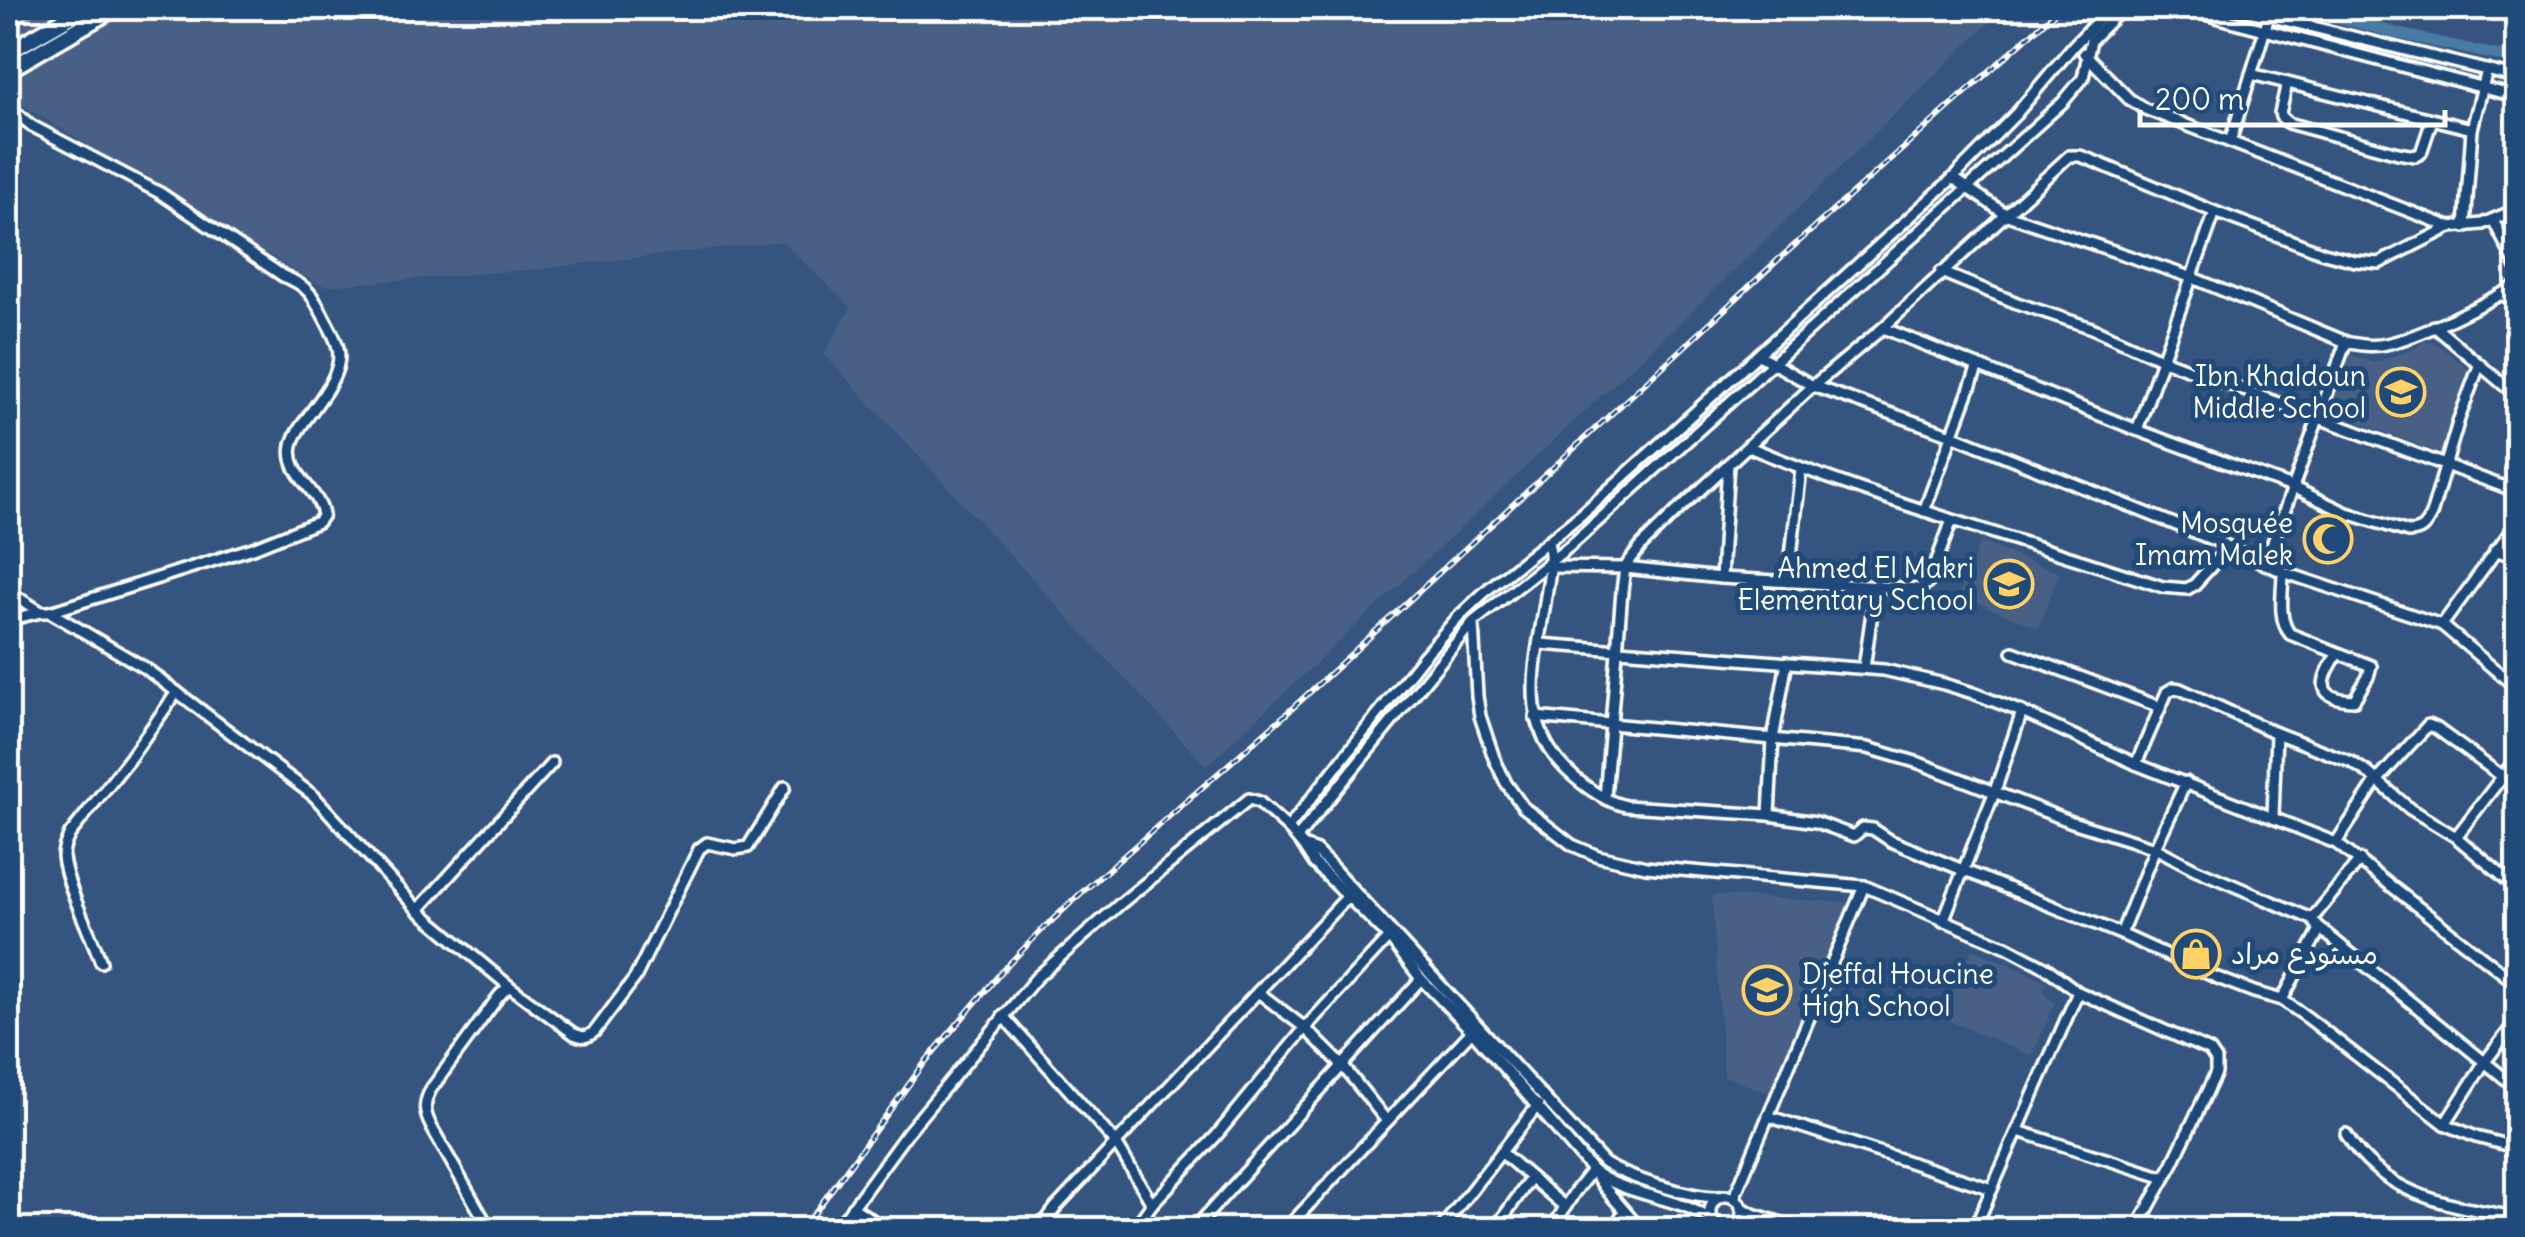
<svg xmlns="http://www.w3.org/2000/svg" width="2525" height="1237" viewBox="0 0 2525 1237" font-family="Delius,'Playpen Sans Arabic',sans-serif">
	<rect width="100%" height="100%" fill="#355580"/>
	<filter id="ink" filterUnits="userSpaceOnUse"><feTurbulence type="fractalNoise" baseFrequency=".01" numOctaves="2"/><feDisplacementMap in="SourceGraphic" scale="20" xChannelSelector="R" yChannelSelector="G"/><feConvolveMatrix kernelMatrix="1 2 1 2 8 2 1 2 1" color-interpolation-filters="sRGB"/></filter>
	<g filter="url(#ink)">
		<g fill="#496086">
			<polygon points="8,8 2004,8 1691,312 1206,766 824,354 851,308 782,241 537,269 324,286 292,269 8,96"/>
			<polygon points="2423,341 2437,344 2472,372 2443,454 2330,411 2351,355 2374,363 2418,347"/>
			<polygon points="1980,542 2059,573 2038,628 1959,595"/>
			<polygon points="1712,895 1853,903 1771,1094 1724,1076"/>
			<polygon points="1973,949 2047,982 2043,991 2046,993 2046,997 2055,1002 2032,1056 1942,1018"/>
		</g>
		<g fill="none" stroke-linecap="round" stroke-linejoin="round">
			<polyline stroke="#91b0c9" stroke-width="2.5" points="8,28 43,8"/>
			<polyline stroke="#487ca5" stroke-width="11" points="2305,8 2392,32 2518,60"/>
			<g stroke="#fff" stroke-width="16">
				<g id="street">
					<polyline points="2182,8 2518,97"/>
					<polyline points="2236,8 2518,78"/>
					<polyline points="2084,53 2129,99 2145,109 2450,227 2482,224 2518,209"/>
					<polyline points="2251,74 2472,129"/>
					<polyline points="2287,83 2280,113 2281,117 2288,123 2398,153 2415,156 2421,153 2432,120"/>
					<path d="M 8,106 L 32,126 L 160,193 L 283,276 C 308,285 314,297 325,319 C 330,329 336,338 338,348 C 344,372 320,399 307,418 C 301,426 294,435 292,445 C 286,475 319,489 323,515 L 318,522 L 253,548 L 50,612"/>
					<polyline points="2230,142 2267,23"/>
					<path d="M 1953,178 L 2007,215 L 2193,278 L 2346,342 C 2360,345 2372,347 2386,344 C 2424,336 2483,304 2518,285"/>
					<polyline points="2493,220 2518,269"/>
					<polyline points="2465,227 2472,129 2487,70"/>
					<polyline points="1941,272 2017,303 2092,328 2163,360 2518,492"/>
					<polyline points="2502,294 2518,305"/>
					<polyline points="2434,326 2518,397"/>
					<path d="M 1883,328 L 2137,430 L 2292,487 L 2347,513 L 2408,532 C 2421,532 2425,527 2431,515 L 2459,419 L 2479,366"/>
					<polyline points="1759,355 1813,386 1952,435 2214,540 2283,572 2442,625 2518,689"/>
					<polyline points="2137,430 2215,212"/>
					<path d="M 1749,447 C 1884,503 2025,541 2163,587 L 2187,589 L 2194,585 L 2229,547"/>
					<polyline points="1924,511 1978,366"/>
					<path d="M 1548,542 C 1553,561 1549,577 1546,596 C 1537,662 1514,725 1573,776 C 1588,789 1606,802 1626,806 L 1769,815 L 1816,822 L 1854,836 L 1863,828 L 1873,829 L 1891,841 L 2121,934 L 2215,977 L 2254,992 L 2282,1000 L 2308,1018 L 2445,1124 L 2476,1137 L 2518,1148"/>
					<polyline points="2495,550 2518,558"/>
					<polyline points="2265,564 2346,342"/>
					<polyline points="1551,567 1625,568 1721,578 1920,589 1929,582 1952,520"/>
					<path d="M 2283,572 C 2283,592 2277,618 2290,634 L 2371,666 L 2368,677 L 2354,700 C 2313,699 2321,679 2338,653"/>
					<polyline points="1721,578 1728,464"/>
					<polyline points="1788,582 1801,469"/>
					<path d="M 8,591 L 41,612 L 50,612 L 145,668 L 314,796 L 418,910 L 509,986 L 499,996 L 431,1089 C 423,1104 424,1113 432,1128 L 490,1230"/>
					<polyline points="8,620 41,612"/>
					<polyline points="1473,623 1477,696 1480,716 1494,758 1506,783 1523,807 1572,845 1598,856 1646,867 1864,886 2007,947 2045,967 2078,992 2210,1051 2216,1060 2216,1073 2173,1163 2136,1230"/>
					<polyline points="2442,625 2518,521"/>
					<polyline points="1540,644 1884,670 1944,684 1973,693 2022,712 2136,764 2336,843 2518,985"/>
					<polyline points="2013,652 2160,707"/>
					<polyline points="1864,668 1876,585"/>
					<polyline points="1535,717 1868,748 1919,763 2072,822 2155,848 2195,869 2312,919 2318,927 2518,1089"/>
					<polyline points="2136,764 2167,692 2174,688 2180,689 2276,733 2351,762 2367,772 2410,809 2456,837 2518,889"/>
					<polyline points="1605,798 1622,591 1625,568 1628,563 1642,545 1674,514 1813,386 1883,328 2069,156 2080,156 2091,160 2215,212 2324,253 2355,261 2379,263 2450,227"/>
					<polyline points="1769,815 1773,739 1787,662"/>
					<polyline points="2273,817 2276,733"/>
					<polyline points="1288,828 1423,657 1458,617 1488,589 1582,514 1953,178 2016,114 2074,45 2110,8"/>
					<polyline points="2456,837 2518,756"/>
					<polyline points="1297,838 1473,622 1570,546 2063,102 2083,78 2091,40 2123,8"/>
					<polyline points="2336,843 2376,782 2428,725 2436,728 2518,788"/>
					<path d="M 1303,846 L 1315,850 L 1332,867 L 1604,1163 C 1628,1178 1691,1198 1720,1197"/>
					<polyline points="418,910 552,763"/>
					<polyline points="2312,919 2360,860"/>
					<polyline points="1943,921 1995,791 2022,712"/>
					<polyline points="2121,934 2155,848 2186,782"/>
					<path d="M 101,962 C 91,935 66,885 63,857 C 63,848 66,842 70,834 L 130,758 L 177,692"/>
					<path d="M 509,986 L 574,1034 C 584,1038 587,1038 595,1031 L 635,978 L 699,849 L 707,843 L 736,849 L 748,847 L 785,787"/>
					<polyline points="1258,992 1305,1028 1342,1065 1386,1120"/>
					<polyline points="2282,1000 2320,929"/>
					<polyline points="1003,1016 1116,1143 1152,1204"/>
					<polyline points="1768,1116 1992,1189"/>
					<polyline points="2445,1124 2484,1063 2518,1019"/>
					<polyline points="2018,1131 2165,1178"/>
					<path d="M 2346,1134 C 2383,1195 2445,1205 2510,1216"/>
					<polyline points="1501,1152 1565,1207"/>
					<circle cx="1726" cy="1212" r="16"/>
					<polyline points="1734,1198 1864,886"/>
					<polyline points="852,1207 888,1230"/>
					<polyline points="1741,1207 1753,1214 1804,1230"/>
					<polyline points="1735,1226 1758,1230"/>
					<path d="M 836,1230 L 907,1133 L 1036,978 L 1120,904 L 1249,799 L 1259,802 L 1288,828 L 1303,846 L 1314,863 L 1389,937 L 1421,979 L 1472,1031 L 1592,1170 C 1627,1197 1674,1195 1710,1219"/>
					<polyline points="1039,1230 1056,1207 1347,897"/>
					<polyline points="1133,1230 1152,1204 1216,1136 1305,1028 1389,937"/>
					<polyline points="1193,1230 1421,979"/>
					<polyline points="1285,1230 1472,1031"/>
					<polyline points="1440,1230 1538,1105"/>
					<polyline points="1494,1230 1531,1178"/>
					<polyline points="1551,1230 1574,1193 1592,1170 1604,1187 1641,1230"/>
					<polyline points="1612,1230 1624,1212"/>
					<polyline points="1974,1230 2078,992"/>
				</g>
			</g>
			<g stroke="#fff" stroke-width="20">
				<polyline id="secondary" points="2500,1230 2518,1205"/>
			</g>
			<g stroke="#fff" stroke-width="21">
				<g id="primary">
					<polyline points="8,52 85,8"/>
					<polyline points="8,70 115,8"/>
				</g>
			</g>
			<use href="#street" stroke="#1f4a7a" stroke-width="9"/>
			<use href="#secondary" stroke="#1f4a7a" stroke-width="12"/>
			<use href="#primary" stroke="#1f4a7a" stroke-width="14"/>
			<g stroke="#fff" stroke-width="6">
				<polyline id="rail" points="802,1230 926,1061 1003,970 1042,930 1080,894 1285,715 1778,260 2060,8"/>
			</g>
			<use href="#rail" stroke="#1f4a7a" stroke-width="2.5" stroke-dasharray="8" stroke-linecap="butt"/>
		</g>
	</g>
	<defs>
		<g id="school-ring" transform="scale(2.5)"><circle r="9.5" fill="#1f4a7a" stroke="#ffd166" stroke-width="1.5"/><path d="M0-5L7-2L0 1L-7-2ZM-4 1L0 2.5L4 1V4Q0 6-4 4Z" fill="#ffd166"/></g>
		<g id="mosque-ring" transform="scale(2.5)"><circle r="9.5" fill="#1f4a7a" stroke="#ffd166" stroke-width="1.5"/><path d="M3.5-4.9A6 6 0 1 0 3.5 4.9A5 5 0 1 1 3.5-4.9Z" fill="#ffd166"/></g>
		<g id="shop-ring" transform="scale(2.5)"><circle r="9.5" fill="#1f4a7a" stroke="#ffd166" stroke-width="1.5"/><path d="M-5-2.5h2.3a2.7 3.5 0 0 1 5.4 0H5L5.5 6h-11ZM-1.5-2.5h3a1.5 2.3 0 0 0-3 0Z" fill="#ffd166"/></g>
	</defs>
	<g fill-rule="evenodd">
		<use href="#school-ring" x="2401" y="392"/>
		<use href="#mosque-ring" x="2328" y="539"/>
		<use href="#school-ring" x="2009" y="584"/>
		<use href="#shop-ring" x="2196" y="954"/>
		<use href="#school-ring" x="1767" y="990"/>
	</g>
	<g text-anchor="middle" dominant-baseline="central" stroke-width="10" stroke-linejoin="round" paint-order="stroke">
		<g font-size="28" fill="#fff" stroke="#1f4a7a" text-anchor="end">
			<text x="2366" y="376">Ibn Khaldoun<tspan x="2366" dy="32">Middle School</tspan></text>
			<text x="2293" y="523">Mosquée<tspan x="2293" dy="32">Imam Malek</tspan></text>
			<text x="1974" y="568">Ahmed El Makri<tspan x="1974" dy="32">Elementary School</tspan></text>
			<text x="2231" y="954" text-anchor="start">مستودع مراد</text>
			<text x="1802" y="974" text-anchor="start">Djeffal Houcine<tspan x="1802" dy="32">High School</tspan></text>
		</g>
	</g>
	<rect width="2525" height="1237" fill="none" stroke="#1f4a7a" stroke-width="40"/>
	<rect x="20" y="20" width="2485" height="1197" fill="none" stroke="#fff" stroke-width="4" filter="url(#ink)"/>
	<path d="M2140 110v15h305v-15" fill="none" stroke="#ffffff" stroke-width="5"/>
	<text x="2155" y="110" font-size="30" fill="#ffffff" stroke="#1f4a7a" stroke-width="8" paint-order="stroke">200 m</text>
</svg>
